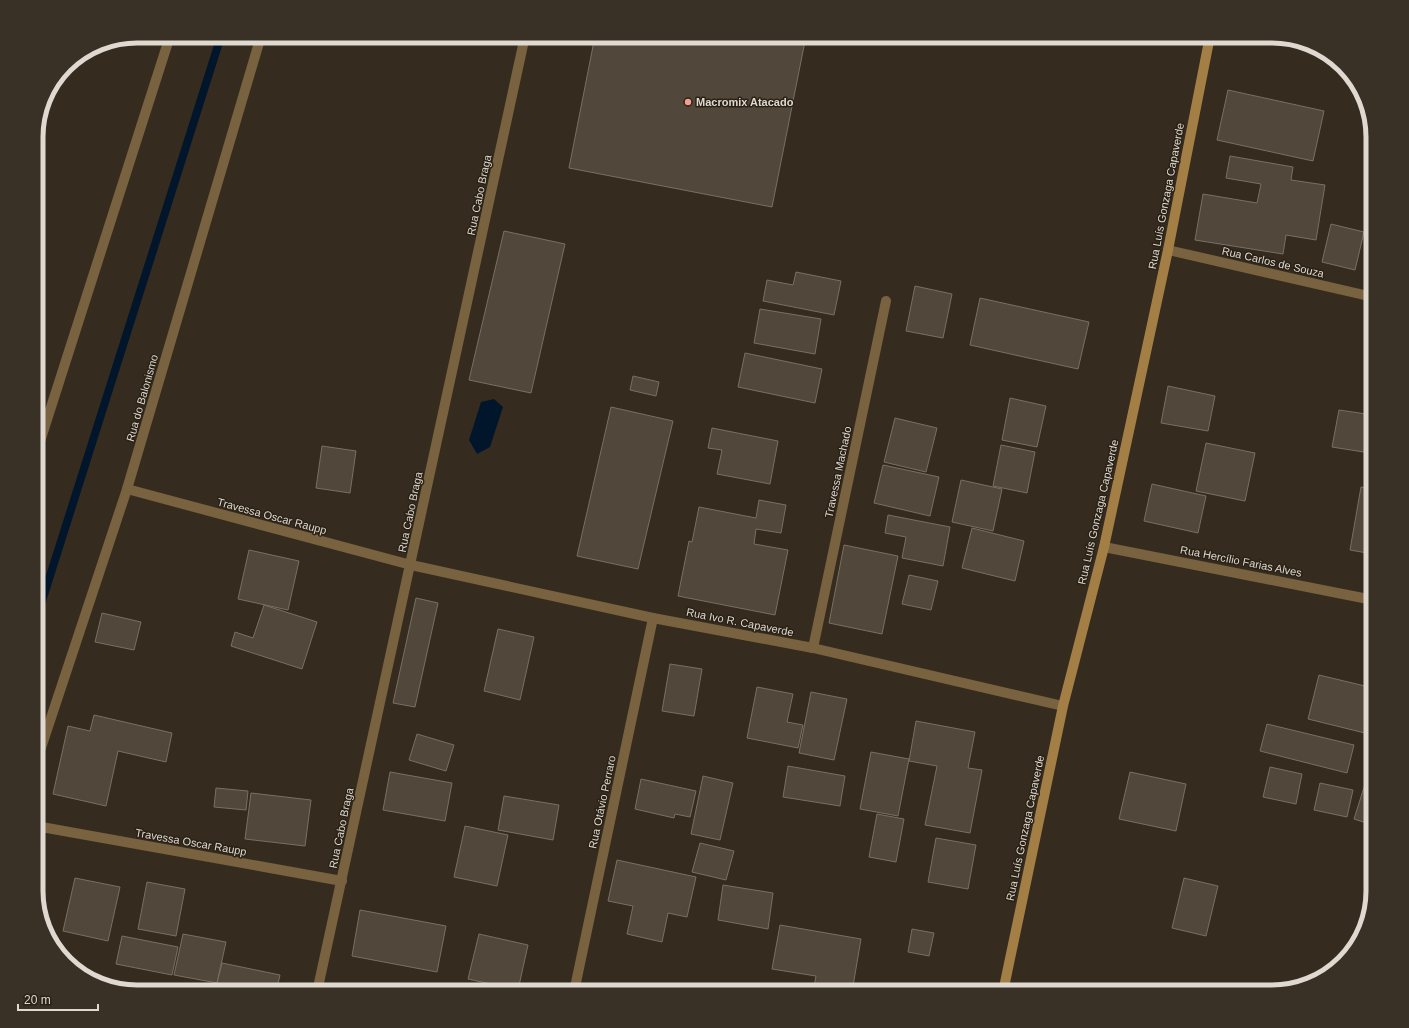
<svg xmlns="http://www.w3.org/2000/svg" width="1409" height="1028" viewBox="0 0 1409 1028" font-family="Helvetica,sans-serif">
	<rect width="100%" height="100%" fill="#352c1f"/>
	<polygon fill="#02162b" points="494,399 503,407 490,447 477,454 469,440 481,402"/>
	<g fill="none" stroke-linecap="round" stroke-linejoin="round">
		<polyline stroke="#02162b" stroke-width="8" points="36,620 221,36"/>
	</g>
	<g fill="#51473a" stroke="#7a7062">
		<polygon points="595,36 806,36 772,207 569,168"/>
		<polygon points="1228,90 1324,111 1313,161 1217,140"/>
		<polygon points="1230,156 1293,167 1291,180 1325,185 1316,240 1286,235 1283,254 1195,240 1203,194 1257,203 1261,184 1226,178"/>
		<polygon points="1331,224 1364,232 1355,270 1322,262"/>
		<polygon points="504,231 565,244 531,393 469,380"/>
		<polygon points="796,272 841,281 834,315 763,301 767,280 793,285"/>
		<polygon points="915,286 952,294 943,338 906,331"/>
		<polygon points="980,298 1089,322 1078,369 970,345"/>
		<polygon points="760,309 821,319 815,354 754,343"/>
		<polygon points="745,353 822,369 815,403 738,387"/>
		<polygon points="633,376 659,382 656,396 630,390"/>
		<polygon points="1168,386 1215,396 1208,431 1161,423"/>
		<polygon points="1010,398 1046,406 1037,447 1002,440"/>
		<polygon points="611,407 673,421 638,569 577,556"/>
		<polygon points="1339,410 1373,415 1373,435 1370,453 1332,447"/>
		<polygon points="895,418 937,428 926,472 884,462"/>
		<polygon points="712,428 778,441 770,484 717,474 722,450 708,448"/>
		<polygon points="1206,443 1255,453 1245,501 1196,491"/>
		<polygon points="1001,445 1035,452 1027,493 993,486"/>
		<polygon points="322,446 356,451 350,493 316,488"/>
		<polygon points="1370,453 1373,453 1373,477 1365,475"/>
		<polygon points="883,465 939,477 930,516 874,503"/>
		<polygon points="961,480 1002,489 993,531 952,522"/>
		<polygon points="1152,484 1206,496 1198,533 1144,521"/>
		<polygon points="1361,487 1373,489 1373,554 1350,550"/>
		<polygon points="759,500 786,505 781,533 756,529 754,544 788,550 775,615 678,596 689,541 692,542 699,507 756,518"/>
		<polygon points="888,515 950,527 943,566 902,558 906,537 885,533"/>
		<polygon points="972,528 1024,541 1015,581 962,568"/>
		<polygon points="844,545 898,556 882,634 829,623"/>
		<polygon points="249,550 299,561 288,610 238,599"/>
		<polygon points="909,575 938,581 931,610 902,604"/>
		<polygon points="416,598 438,603 415,707 393,703"/>
		<polygon points="264,605 317,622 302,669 231,646 235,632 253,638"/>
		<polygon points="102,613 141,622 134,650 95,642"/>
		<polygon points="498,629 534,637 520,700 484,691"/>
		<polygon points="1373,655 1373,735 1308,719 1319,675 1365,686"/>
		<polygon points="670,664 702,669 694,716 662,711"/>
		<polygon points="757,687 793,694 787,722 803,725 798,748 747,738"/>
		<polygon points="811,692 847,699 834,760 799,753"/>
		<polygon points="94,715 172,733 166,762 118,751 106,806 53,794 68,726 90,731"/>
		<polygon points="916,721 975,732 968,768 982,770 970,833 925,825 937,766 909,761"/>
		<polygon points="1267,724 1354,745 1347,773 1260,751"/>
		<polygon points="417,734 454,745 446,771 409,760"/>
		<polygon points="871,752 909,759 898,816 860,809"/>
		<polygon points="788,766 845,776 840,806 783,797"/>
		<polygon points="1270,767 1302,774 1296,804 1263,797"/>
		<polygon points="390,772 452,783 445,821 383,810"/>
		<polygon points="1130,772 1186,784 1176,831 1119,819"/>
		<polygon points="703,776 733,783 720,840 691,834"/>
		<polygon points="641,779 696,791 690,817 675,814 674,818 635,809"/>
		<polygon points="1366,781 1373,783 1373,825 1354,819"/>
		<polygon points="1320,783 1353,790 1347,817 1314,810"/>
		<polygon points="216,788 248,791 246,810 214,807"/>
		<polygon points="251,793 311,800 305,846 245,839"/>
		<polygon points="504,796 559,805 553,840 498,830"/>
		<polygon points="877,814 904,819 896,862 869,857"/>
		<polygon points="465,826 508,835 497,886 454,877"/>
		<polygon points="936,838 976,845 968,889 928,882"/>
		<polygon points="700,843 734,851 726,880 692,872"/>
		<polygon points="617,860 696,877 687,917 668,913 662,942 627,934 633,906 608,901"/>
		<polygon points="75,878 120,887 108,941 63,931"/>
		<polygon points="1184,878 1218,886 1206,936 1172,928"/>
		<polygon points="147,882 185,889 176,936 138,929"/>
		<polygon points="723,885 773,893 768,929 718,920"/>
		<polygon points="360,910 446,926 437,972 352,956"/>
		<polygon points="780,925 861,939 852,992 814,987 816,976 772,969"/>
		<polygon points="912,929 934,933 929,956 908,952"/>
		<polygon points="183,934 226,942 217,983 174,975"/>
		<polygon points="479,934 528,945 518,990 468,979"/>
		<polygon points="122,936 178,947 172,975 116,964"/>
		<polygon points="222,963 280,975 276,992 260,992 217,983"/>
		<polygon points="207,988 228,992 206,992"/>
	</g>
	<g fill="none" stroke-linecap="round" stroke-linejoin="round">
		<g stroke="#79623f" stroke-width="10">
			<polyline points="1168,250 1373,297"/>
			<polyline points="36,454 170,36"/>
			<polyline points="127,489 411,565 653,618 813,648 1063,706"/>
			<polyline points="1104,547 1373,600"/>
			<polyline points="813,648 886,301"/>
			<polyline points="36,763 127,489 261,36"/>
			<polyline points="36,826 342,881"/>
			<polyline points="317,992 525,36"/>
			<polyline points="574,992 653,618"/>
		</g>
		<polyline stroke="#a47f45" stroke-width="10" points="1003,992 1063,706 1104,547 1168,250 1210,36"/>
	</g>
	<circle fill="#f59d8f" stroke="#2b2216" stroke-width="1.5" cx="688" cy="102" r="4"/>
	<g text-anchor="middle" dominant-baseline="central" stroke-width="3" stroke-linejoin="round" paint-order="stroke">
		<g font-size="11" font-weight="bold" fill="#dfd9d1" stroke="#2b2216" text-anchor="start">
			<text x="696" y="102">Macromix Atacado</text>
		</g>
		<g font-size="11" fill="#dfd9d1" stroke="#2b2216">
			<text transform="translate(479 195) rotate(-78)">Rua Cabo Braga</text>
			<text transform="translate(1166 196) rotate(-79)">Rua Luís Gonzaga Capaverde</text>
			<text transform="translate(1273 262) rotate(13)">Rua Carlos de Souza</text>
			<text transform="translate(142 398) rotate(-74)">Rua do Balonismo</text>
			<text transform="translate(838 472) rotate(-78)">Travessa Machado</text>
			<text transform="translate(410 512) rotate(-78)">Rua Cabo Braga</text>
			<text transform="translate(1098 512) rotate(-77)">Rua Luís Gonzaga Capaverde</text>
			<text transform="translate(272 516) rotate(15)">Travessa Oscar Raupp</text>
			<text transform="translate(1241 561) rotate(11)">Rua Hercílio Farias Alves</text>
			<text transform="translate(740 622) rotate(11)">Rua Ivo R. Capaverde</text>
			<text transform="translate(602 802) rotate(-78)">Rua Otávio Perraro</text>
			<text transform="translate(341 828) rotate(-78)">Rua Cabo Braga</text>
			<text transform="translate(1025 828) rotate(-78)">Rua Luís Gonzaga Capaverde</text>
			<text transform="translate(191 842) rotate(10)">Travessa Oscar Raupp</text>
		</g>
	</g>
	<path d="M0 0H1409V1028H0ZM137 43H1272A94 94 0 0 1 1366 137V891A94 94 0 0 1 1272 985H137A94 94 0 0 1 43 891V137A94 94 0 0 1 137 43Z" fill="#393125" fill-rule="evenodd"/>
	<path fill="none" stroke="#dfd9d1" stroke-width="5" d="M137 43H1272A94 94 0 0 1 1366 137V891A94 94 0 0 1 1272 985H137A94 94 0 0 1 43 891V137A94 94 0 0 1 137 43Z"/>
	<path d="M18 1004v6h80v-6" fill="none" stroke="#dfd9d1" stroke-width="2"/>
	<text x="24" y="1004" font-size="12" fill="#dfd9d1" stroke="#2b2216" stroke-width="3" paint-order="stroke">20 m</text>
</svg>
